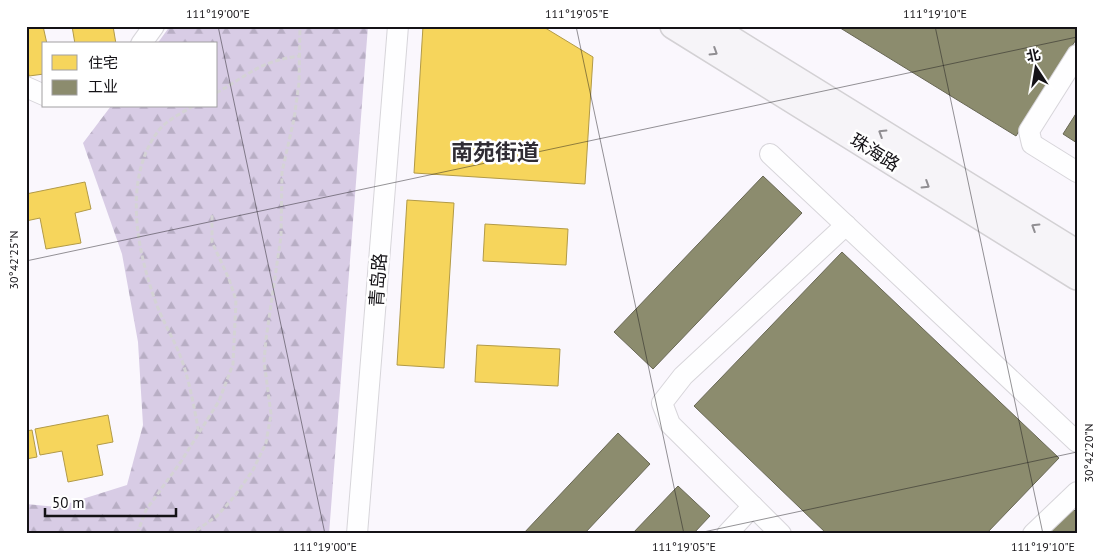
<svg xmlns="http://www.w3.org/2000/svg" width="1103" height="560" viewBox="0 0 1103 560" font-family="'PT Sans','Noto Sans SC',sans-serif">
	<defs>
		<pattern id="forest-firs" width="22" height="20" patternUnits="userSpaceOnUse" patternTransform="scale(1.25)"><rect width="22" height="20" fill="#d8cce5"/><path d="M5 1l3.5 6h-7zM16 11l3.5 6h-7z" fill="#b8aec4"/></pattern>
	</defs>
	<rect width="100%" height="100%" fill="#faf7fd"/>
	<polygon fill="url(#forest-firs)" points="170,26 368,26 329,534 26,534 26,504 57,507 127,485 143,425 138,342 122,254 83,143 111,106 216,106 216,44 157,44"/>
	<g fill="#f6d55c" stroke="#b29a47">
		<polygon points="26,26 43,26 47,44 44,44 44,74 29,76 26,58"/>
		<polygon points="72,26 113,26 116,44 75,44"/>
		<polygon points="423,26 542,26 593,57 585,184 414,173"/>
		<polygon points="85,182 91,209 75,213 81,243 46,249 40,218 26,221 26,194"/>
		<polygon points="407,200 454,203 444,368 397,365"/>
		<polygon points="485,224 568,229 566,265 483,261"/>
		<polygon points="477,345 560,349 558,386 475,382"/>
		<polygon points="108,415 113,442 97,445 103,475 68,482 62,451 40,455 35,429"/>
		<polygon points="32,430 37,457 26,459 26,431"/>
	</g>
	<g fill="#8c8c6e" stroke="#686754">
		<polygon points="837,26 1077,26 1077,38 1016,136"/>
		<polygon points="1077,112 1077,143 1063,134"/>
		<polygon points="763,176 802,213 653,369 614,332"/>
		<polygon points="842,252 1059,458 986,534 827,534 694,406"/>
		<polygon points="618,433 650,464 584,534 523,534"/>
		<polygon points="678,486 710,516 693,534 632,534"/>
		<polygon points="1071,507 1077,513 1077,534 1044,534"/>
	</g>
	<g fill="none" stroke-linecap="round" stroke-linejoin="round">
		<g stroke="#d7d5da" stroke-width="22">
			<g id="minor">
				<polyline points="141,44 154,26"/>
				<polyline points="1077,55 1029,131 1032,144 1077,172"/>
				<polyline points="26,87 44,95"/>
				<polyline points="770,154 1077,442"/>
				<polyline points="357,534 398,26"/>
				<polyline points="727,534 753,506"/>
				<polyline points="781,534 670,424 662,403 683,376 846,225"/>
				<polyline points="1033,534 1077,492"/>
			</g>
		</g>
		<g stroke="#d3d1d4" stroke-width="28">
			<g id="major">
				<polyline points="673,26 1077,277"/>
				<polyline points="710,26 1077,253"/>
			</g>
		</g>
		<g stroke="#d4d3d5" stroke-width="3" stroke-dasharray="5 2.5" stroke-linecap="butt">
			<path d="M 216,93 C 249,75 259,61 300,56"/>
			<path d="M 193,106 C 182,113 167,120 159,130 C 122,178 137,251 156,303 C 163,322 174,339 181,358 C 190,382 194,408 199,433"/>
			<polyline points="137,534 146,510 180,463 219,401 233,364 236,300 229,279 212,242 212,214"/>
			<polyline points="182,534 197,530 217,516 234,497 253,470 266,443 271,414 264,361 266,339 281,236 282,172 294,119 299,83 300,26"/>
		</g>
		<use href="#minor" stroke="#fefeff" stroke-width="20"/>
		<use href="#major" stroke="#f6f4f8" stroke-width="25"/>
	</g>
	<defs><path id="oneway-chevron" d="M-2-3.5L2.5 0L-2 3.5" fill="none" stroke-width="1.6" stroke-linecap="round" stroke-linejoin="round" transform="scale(1.25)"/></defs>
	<g stroke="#908e92">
		<use href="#oneway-chevron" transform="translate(714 52) rotate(32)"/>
		<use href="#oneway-chevron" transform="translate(882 133) rotate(-148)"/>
		<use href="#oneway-chevron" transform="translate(926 185) rotate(32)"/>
		<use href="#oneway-chevron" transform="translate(1035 227) rotate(-148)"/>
	</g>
	<path fill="none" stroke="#141216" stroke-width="1" stroke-opacity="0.45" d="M 218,26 L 325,534M 576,26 L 684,534M 935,26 L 1043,534M 26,261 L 1077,37M 694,534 L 1077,452"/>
	<g text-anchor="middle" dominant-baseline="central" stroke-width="5" stroke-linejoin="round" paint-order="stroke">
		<g font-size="18" fill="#141216" stroke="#fff">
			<text transform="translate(875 152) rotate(32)">珠海路</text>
			<text transform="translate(378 280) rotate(-86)">青岛路</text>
		</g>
		<g font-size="22" font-weight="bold" fill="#302c34" stroke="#fff">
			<text x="495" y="152">南苑街道</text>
		</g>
	</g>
	<rect width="1103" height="560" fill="none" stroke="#ffffff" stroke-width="55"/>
	<rect x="42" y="42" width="175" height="65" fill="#ffffff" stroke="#a1a0a2"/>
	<rect x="52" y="55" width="25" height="15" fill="#f6d55c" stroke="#a1a0a2"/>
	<text x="88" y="68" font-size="15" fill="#141216">住宅</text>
	<rect x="52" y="80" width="25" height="15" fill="#8c8c6e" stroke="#a1a0a2"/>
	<text x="88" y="92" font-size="15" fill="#141216">工业</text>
	<g transform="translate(1036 68) rotate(348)" stroke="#ffffff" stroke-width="4" paint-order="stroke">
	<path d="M0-4L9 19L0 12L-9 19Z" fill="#141216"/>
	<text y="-8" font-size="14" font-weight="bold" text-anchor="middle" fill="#141216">北</text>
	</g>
	<path d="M45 508v8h131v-8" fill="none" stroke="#141216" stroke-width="2.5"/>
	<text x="52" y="508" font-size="15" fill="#141216" stroke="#ffffff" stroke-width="4" paint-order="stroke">50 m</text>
	<rect x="28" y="28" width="1048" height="504" fill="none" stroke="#141216" stroke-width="2"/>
	<g font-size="12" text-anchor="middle" fill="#141216">
		<text x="218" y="18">111°19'00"E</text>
		<text x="577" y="18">111°19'05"E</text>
		<text x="935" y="18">111°19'10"E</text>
		<text transform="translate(14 260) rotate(-90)" y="4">30°42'25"N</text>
		<text transform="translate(1089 453) rotate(-90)" y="4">30°42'20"N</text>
		<text x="325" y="551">111°19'00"E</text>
		<text x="684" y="551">111°19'05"E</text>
		<text x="1043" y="551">111°19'10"E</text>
	</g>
</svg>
